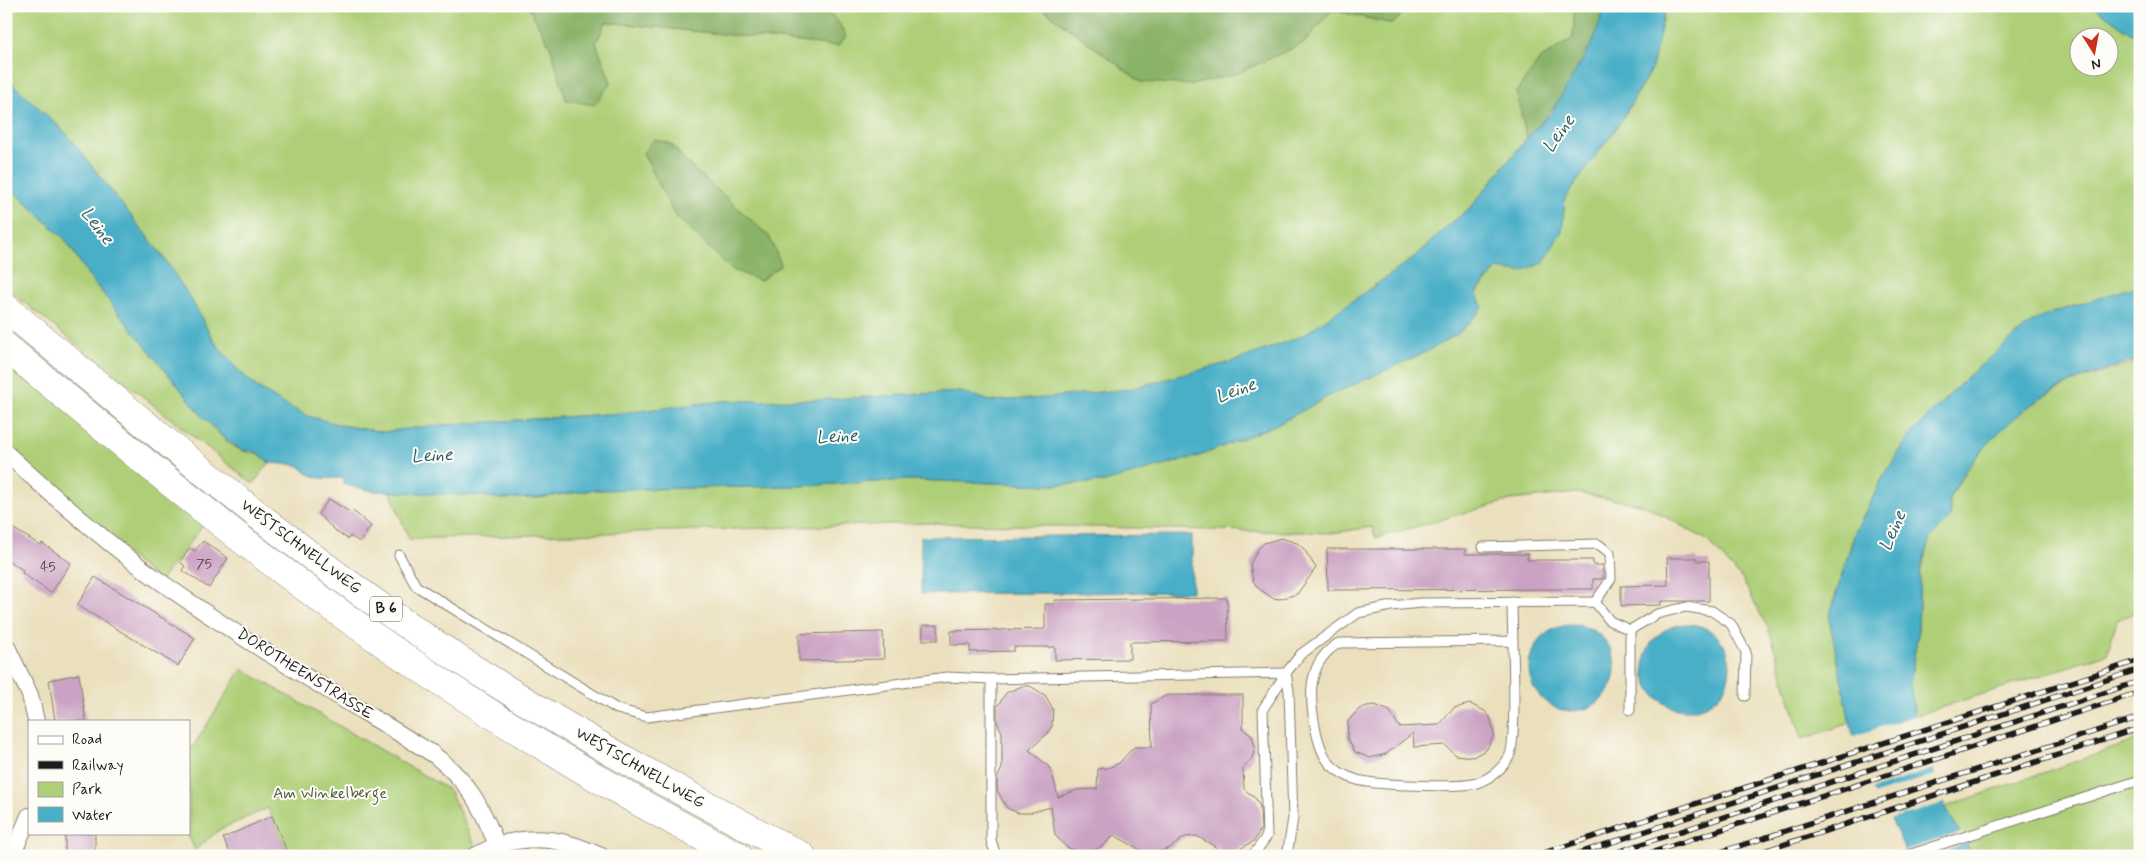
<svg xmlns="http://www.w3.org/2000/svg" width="2146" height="862" viewBox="0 0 2146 862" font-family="Mynerve,sans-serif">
	<rect width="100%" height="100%" fill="#fdfcf7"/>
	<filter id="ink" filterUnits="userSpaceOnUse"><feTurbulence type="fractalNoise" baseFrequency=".02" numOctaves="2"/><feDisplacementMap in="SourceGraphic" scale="10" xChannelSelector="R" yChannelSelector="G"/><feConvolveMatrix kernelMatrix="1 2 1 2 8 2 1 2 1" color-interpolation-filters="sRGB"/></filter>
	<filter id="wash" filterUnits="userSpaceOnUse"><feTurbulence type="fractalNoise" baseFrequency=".0096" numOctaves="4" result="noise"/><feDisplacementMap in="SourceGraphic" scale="20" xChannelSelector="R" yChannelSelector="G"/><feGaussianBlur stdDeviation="1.12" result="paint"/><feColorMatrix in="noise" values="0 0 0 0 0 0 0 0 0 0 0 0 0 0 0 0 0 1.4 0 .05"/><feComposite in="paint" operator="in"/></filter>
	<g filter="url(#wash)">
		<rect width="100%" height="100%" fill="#ebe0be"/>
		<g fill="#aecf77" stroke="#65764a" fill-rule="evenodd">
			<path d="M 6,6 L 327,6 L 352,12 L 397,13 L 406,6 L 528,6 L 551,48 L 566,99 L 611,83 L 596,43 L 606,22 L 838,46 L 840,25 L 824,6 L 1039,6 L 1141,82 L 1304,43 L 1332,10 L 1393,24 L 1409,6 L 1575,6 L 1573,38 L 1540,59 L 1516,92 L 1527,138 L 1471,207 L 1444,229 L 1414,258 L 1302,336 L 1238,360 L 1169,380 L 1129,389 L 1045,398 L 991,401 L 960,392 L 812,400 L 723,401 L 622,413 L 430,426 L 383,432 L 340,425 L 308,416 L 286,405 L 259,389 L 237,369 L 214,341 L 191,299 L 161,254 L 105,183 L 66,133 L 6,78 ZM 671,144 L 686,162 L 657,179 L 643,153 Z"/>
			<path d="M 1666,6 L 2093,6 L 2140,40 L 2140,285 L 2055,312 L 1966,378 L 1911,434 L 1883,477 L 1855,532 L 1829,617 L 1850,723 L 1802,739 L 1769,630 L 1742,579 L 1707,540 L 1644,505 L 1577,493 L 1511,500 L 1376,538 L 1372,527 L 1333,533 L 929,523 L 409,539 L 390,491 L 483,496 L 501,499 L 539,498 L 592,490 L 798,486 L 910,480 L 1052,485 L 1104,482 L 1202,455 L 1280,423 L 1329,396 L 1428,351 L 1497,269 L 1520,272 L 1562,231 L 1565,198 L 1620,123 L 1652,68 ZM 2078,38 L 2108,38 L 2108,68 L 2078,68 Z"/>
			<path d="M 6,184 L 65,239 L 91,279 L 204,418 C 215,429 227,445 241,450 C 256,456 254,447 269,463 L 253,484 L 6,288 Z"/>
			<polygon points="6,360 204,524 160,582 6,453"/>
			<polygon points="2140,360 2140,611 2117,620 2107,654 1915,716 1910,685 1918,630 1920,573 1930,538 1950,518 1950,497 1969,467 1994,435 2034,402 2073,382"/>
			<polygon points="242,669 449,790 479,854 475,856 289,856 268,808 219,830 195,850 187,833 189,833 189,753"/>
			<polygon points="2140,739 2140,856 1973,856 1945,807"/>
		</g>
		<g fill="#8ab268" stroke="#536742">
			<polygon points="327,6 406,6 397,13 352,12"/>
			<polygon points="528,6 824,6 840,25 846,36 838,46 606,22 596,43 611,83 594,105 566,100 551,48"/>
			<polygon points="1039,6 1409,6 1393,24 1332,10 1304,43 1236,74 1191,85 1141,82"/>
			<path d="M 1575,6 L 1602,6 C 1601,51 1556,107 1527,138 L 1516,92 L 1540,59 L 1573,38 Z"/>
			<polygon points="654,139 671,144 686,162 769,236 781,265 760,281 731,269 674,214 643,153"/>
		</g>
		<g fill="#48afc7" stroke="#326672">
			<path d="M 1602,6 L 1666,6 L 1652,68 L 1620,123 L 1565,198 L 1562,231 L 1543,263 L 1520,272 L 1497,269 L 1476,292 L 1483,308 L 1459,333 L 1428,351 L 1329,396 L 1280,423 L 1202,455 L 1104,482 L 1052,485 L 910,480 L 798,486 L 592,490 L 539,498 L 501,499 L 483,496 L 373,491 L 342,484 L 345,478 C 323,478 315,482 298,465 L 269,463 L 261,455 L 253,451 L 241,450 L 223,437 L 204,418 L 91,279 L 65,239 L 6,184 L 6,78 L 66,133 L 105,183 L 161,254 L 191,299 L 214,341 L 237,369 L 259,389 L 286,405 L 308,416 L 340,425 L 383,432 L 430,426 L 622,413 L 723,401 L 812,400 L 960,392 L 991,401 L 1045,398 L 1129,389 L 1238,360 L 1302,336 L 1414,258 L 1444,229 L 1471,207 L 1527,138 L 1551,113 L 1593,42 L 1602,15 Z"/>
			<polygon points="2093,6 2140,6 2140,40"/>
			<path d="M 2140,285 L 2140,360 L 2127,362 C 2102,372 2075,379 2052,392 C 2018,409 1967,460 1951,495 C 1948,501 1950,511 1950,518 L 1930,538 L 1920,573 L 1918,630 L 1910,685 L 1915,716 L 1945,807 L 1973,856 L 1908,856 L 1889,815 L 1866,780 L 1850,723 L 1829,618 L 1855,532 L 1883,477 L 1911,434 L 1966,378 L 2033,321 L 2055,312 Z"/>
			<polygon points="1192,535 1192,592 921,594 921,537"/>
			<circle cx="1687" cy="667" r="43"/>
			<circle cx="1572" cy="668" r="43"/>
		</g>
		<g fill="#ebe0be">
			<polygon points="1917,715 1936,768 1870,790 1864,781 1851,737"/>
			<polygon points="1937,774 1946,802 1889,820 1873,795"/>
			<polygon points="1962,832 1968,843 1927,856 1905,856 1903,851"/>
		</g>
		<g id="blocks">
			<g fill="#caa2c3">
				<polygon points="329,499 350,512 352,510 371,526 360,542 350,536 348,539 337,532 318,514"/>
				<polygon points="6,524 40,545 42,543 71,563 51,593 22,573 23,570 6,559"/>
				<polygon points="1281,538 1297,543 1304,549 1316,568 1297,594 1280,599 1272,598 1258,588 1253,581 1250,564 1258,549 1264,543"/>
				<polygon points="203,541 228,558 209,588 182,570 185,566 180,562 190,548 195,551"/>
				<polygon points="1327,549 1465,549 1465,554 1528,554 1527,560 1593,560 1593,565 1603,565 1603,579 1593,579 1593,589 1328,590"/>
				<polygon points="1667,558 1697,558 1697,561 1709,561 1709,601 1661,601 1661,605 1621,606 1621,586 1668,585"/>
				<polygon points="95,577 195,638 178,666 77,605"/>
				<polygon points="1227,598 1228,641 1130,642 1130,659 1055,660 1055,647 1014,647 1014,651 970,652 970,645 951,645 951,631 1045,629 1045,604 1055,604 1055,600"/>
				<rect x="923" y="625" width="15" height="15"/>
				<polygon points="883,632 884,659 799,661 799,634"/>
				<polygon points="79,674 86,721 55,721 49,680"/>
				<polygon points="1022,686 1030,686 1045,695 1053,709 1052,726 1047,734 1029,750 1048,766 1052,773 1058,797 1077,790 1097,789 1098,769 1108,768 1119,763 1134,747 1152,747 1151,704 1167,695 1243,695 1243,729 1252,736 1255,747 1252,758 1243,769 1244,789 1256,799 1260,807 1261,829 1254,841 1238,850 1222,851 1197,836 1185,837 1170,848 1161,851 1144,852 1114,835 1104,845 1089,853 1081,853 1066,847 1055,835 1051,807 1029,813 1018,813 1007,808 997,790 997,779 1002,768 1002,732 997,722 997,707 1006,693"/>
				<polygon points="1470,704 1485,711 1490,717 1494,734 1487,749 1473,757 1456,755 1445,745 1414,747 1413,733 1386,754 1370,758 1355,752 1347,738 1348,721 1359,709 1367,706 1375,705 1390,711 1399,727 1439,725 1454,708"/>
				<polygon points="272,816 289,856 231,856 223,838"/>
				<rect x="65" y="833" width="30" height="23"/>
			</g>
		</g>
	</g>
	<g filter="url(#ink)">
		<use href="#blocks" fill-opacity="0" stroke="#847e6d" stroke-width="1"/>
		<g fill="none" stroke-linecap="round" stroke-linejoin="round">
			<g stroke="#847e6d" stroke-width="11">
				<g id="lane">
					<polyline points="1483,547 1598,544 1610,553 1611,579 1595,602"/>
					<polyline points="399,555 416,586 617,709 647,717 947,677 991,679 1286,673"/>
					<path d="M 1512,602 C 1512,628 1518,742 1509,757 C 1502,769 1491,778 1477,783 C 1460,788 1388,785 1368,782 C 1356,781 1342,775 1333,767 C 1323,758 1319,744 1316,731 C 1309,699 1306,662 1339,643 L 1512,641"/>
					<polyline points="1630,630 1630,710"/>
					<polyline points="991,679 991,840 996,856"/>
					<polyline points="1250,856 1254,854 1267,836 1263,709 1286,673"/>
					<polyline points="1287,856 1293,818 1289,691 1286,673 1301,654 1358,613 1391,606 1421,603 1595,602 1610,621 1630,630 1657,614 1686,607 1712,611 1731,624 1746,652 1745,696"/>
					<polyline points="1905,856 2140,780"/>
				</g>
			</g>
			<g stroke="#847e6d" stroke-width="18">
				<g id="street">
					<path d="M 6,453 C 55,498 106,543 161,582 C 248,644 342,698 433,754 C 469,782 480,804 497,845 C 537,834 564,839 601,856"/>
					<polyline points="6,645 30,695 36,721"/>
					<polyline points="12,856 29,816"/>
					<polyline points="475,856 497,845"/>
				</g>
			</g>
			<g stroke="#847e6d" stroke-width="29">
				<g id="highway">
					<path d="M 6,308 C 122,405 237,503 360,592 C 499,692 650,776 802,856"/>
					<path d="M 6,347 C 118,440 229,534 347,618 C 472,706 603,785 738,856"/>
				</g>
			</g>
			<use href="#lane" stroke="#fff" stroke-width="9"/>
			<use href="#street" stroke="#fff" stroke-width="16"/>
			<use href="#highway" stroke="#fff" stroke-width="28"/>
			<g stroke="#1c1c1c" stroke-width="5.5">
				<g id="rail">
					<polyline points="1534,856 2140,660"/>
					<polyline points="1570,856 2140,669"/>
					<polyline points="1605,856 2140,681"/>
					<polyline points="1641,856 2140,692"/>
					<polyline points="1708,856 2140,717"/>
					<polyline points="1749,856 2140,728"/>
				</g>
			</g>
			<use href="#rail" stroke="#fdfcf7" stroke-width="4" stroke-dasharray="11" stroke-linecap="butt"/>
		</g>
	</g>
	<g text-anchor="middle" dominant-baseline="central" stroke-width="4" stroke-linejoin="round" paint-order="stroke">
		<g font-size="14" fill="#483e46">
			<text x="204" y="564">75</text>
			<text x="48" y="567">45</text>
		</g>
		<rect fill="#fdfcf7" stroke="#605f5e" stroke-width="1" x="370" y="596.5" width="32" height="25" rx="4"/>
		<g font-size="15" font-weight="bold" fill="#1c1c1c">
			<text x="386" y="609">B 6</text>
		</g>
		<g font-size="16" fill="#1c1c1c" stroke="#fdfcf7">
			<text transform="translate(301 547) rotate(37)">WESTSCHNELLWEG</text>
			<text transform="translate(305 674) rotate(32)">DOROTHEENSTRASSE</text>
			<text transform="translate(640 768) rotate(30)">WESTSCHNELLWEG</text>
		</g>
		<g font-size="16" fill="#4f5b3c" stroke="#fdfcf7">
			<text x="330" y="793">Am Winkelberge</text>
		</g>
		<g font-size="18" font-style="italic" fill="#305e69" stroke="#fdfcf7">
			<text transform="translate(1559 134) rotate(-55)">Leine</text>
			<text transform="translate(97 226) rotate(52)">Leine</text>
			<text transform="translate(1236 391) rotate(-21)">Leine</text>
			<text transform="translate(837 437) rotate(-3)">Leine</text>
			<text transform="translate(432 456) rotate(-3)">Leine</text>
			<text transform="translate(1893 531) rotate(-67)">Leine</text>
		</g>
	</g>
	<rect width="2146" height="862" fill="none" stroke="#fdfcf7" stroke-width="25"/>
	<rect x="28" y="720" width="162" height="115" fill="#fdfcf7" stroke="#a3a29f"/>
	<rect x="38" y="736" width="25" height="8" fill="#ffffff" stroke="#a3a29f"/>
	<text x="72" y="744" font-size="15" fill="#1c1c1c">Road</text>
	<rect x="38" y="761" width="25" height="8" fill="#1c1c1c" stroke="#a3a29f"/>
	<text x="72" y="770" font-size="15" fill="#1c1c1c">Railway</text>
	<rect x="38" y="782" width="25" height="15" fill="#aecf77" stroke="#a3a29f"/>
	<text x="72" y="794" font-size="15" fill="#1c1c1c">Park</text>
	<rect x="38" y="807" width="25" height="15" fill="#48afc7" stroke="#a3a29f"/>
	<text x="72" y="820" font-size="15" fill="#1c1c1c">Water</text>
	<g transform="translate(2094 52) rotate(169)"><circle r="24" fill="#fdfcf7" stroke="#a3a29f"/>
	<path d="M0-4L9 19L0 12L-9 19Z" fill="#c8321e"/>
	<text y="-8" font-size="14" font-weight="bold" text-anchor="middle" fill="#1c1c1c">N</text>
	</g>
</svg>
